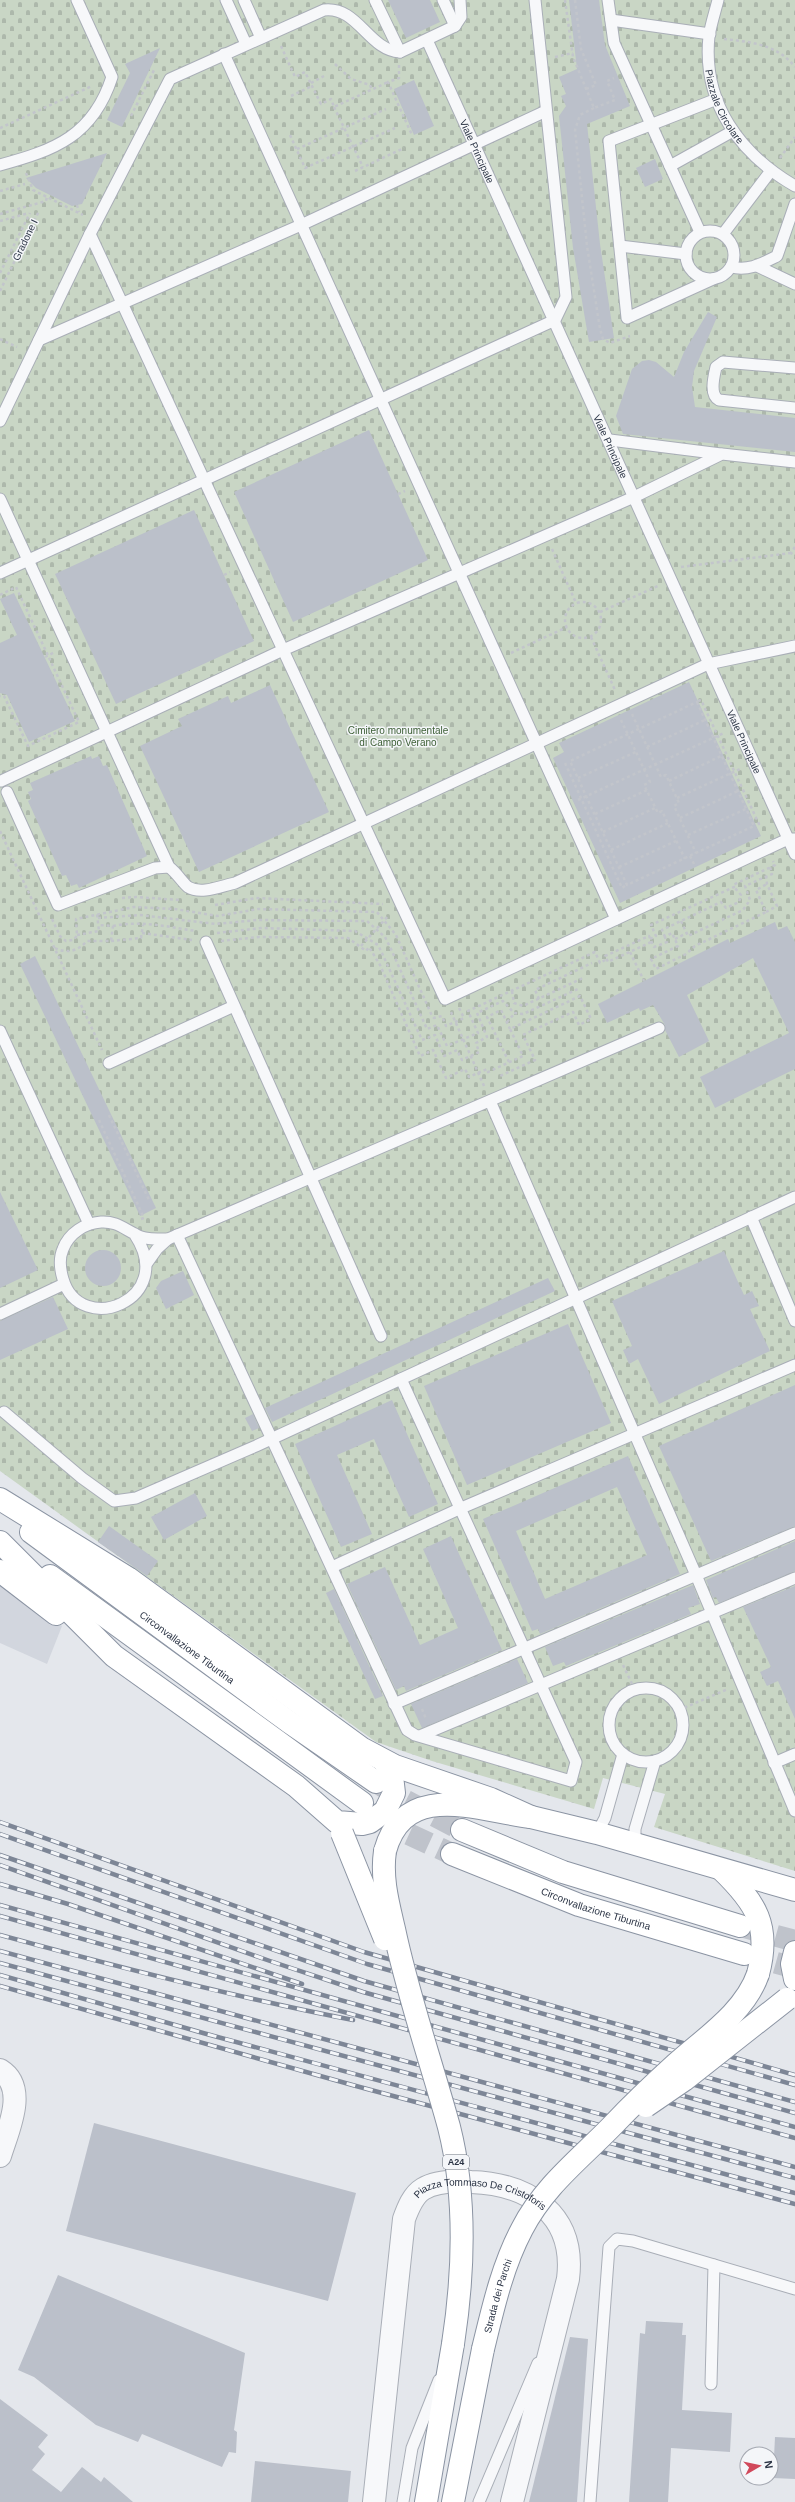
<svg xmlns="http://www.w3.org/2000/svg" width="795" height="2502" viewBox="0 0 795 2502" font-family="Arial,sans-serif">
	<defs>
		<pattern id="cemetery-stones" width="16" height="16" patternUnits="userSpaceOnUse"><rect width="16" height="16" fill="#c9d6c5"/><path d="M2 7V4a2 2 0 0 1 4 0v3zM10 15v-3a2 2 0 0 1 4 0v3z" fill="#adb8ab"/></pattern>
	</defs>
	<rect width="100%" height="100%" fill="#e4e7ec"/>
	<polygon fill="#d2d6de" points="0,1580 62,1626 47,1664 0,1643"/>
	<polygon fill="url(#cemetery-stones)" points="0,0 795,0 795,1871 654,1827 665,1794 603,1778 594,1809 432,1761 376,1742 0,1471"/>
	<g fill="#bbc0ca" fill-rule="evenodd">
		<polygon points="388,0 430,0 440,22 406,38"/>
		<polygon points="569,0 599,0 605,45 630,106 587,124 600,244 614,338 589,342 573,248 559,116 566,106 561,96 566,94 559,77 577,69"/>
		<polygon points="160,48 122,127 107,120 130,73 125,64"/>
		<polygon points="414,80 434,126 414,135 394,89"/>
		<polygon points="107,153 82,204 72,206 36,188 26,178"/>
		<polygon points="655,159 663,179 645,187 636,168"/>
		<polygon points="708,312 717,317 694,371 692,387 695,407 795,418 795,452 623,434 616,416 632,369 642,361 649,360 656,362 674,377 684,352"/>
		<polygon points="369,430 428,560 293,622 234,492"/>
		<polygon points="194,510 254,641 116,704 55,574"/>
		<polygon points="14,593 75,721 29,742 7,695 0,693 0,643 17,635 0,599"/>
		<polygon points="689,682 761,836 620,903 553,758 564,752 559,743"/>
		<polygon points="270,685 329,812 199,872 140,746 182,726 178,719 228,696 231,703"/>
		<polygon points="91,756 92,759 99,756 103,766 107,765 147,856 79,888 77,884 71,886 66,875 62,876 28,801 31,799 28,792 33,790 30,783"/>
		<polygon points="775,922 778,930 787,926 795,942 795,1069 715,1108 700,1077 789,1033 753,958 687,995 709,1041 679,1057 665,1030 665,1025 653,1005 640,1011 639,1008 607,1023 598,1004 728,939 730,943"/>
		<polygon points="35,956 156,1208 140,1216 20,964"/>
		<polygon points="0,1192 38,1270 0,1288"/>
		<circle cx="103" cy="1268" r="18"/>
		<polygon points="724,1251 744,1295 752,1291 759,1306 750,1309 770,1351 659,1404 638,1359 629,1364 623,1350 632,1346 612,1301"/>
		<polygon points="183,1271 194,1295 166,1309 156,1288 161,1281"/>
		<polygon points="548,1278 555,1291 272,1422 265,1408"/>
		<polygon points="53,1297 68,1329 0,1360 0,1321"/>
		<polygon points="568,1324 611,1423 467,1485 424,1386"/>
		<polygon points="795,1385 795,1526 711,1561 659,1446"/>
		<polygon points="392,1400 438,1504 409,1517 374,1439 337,1455 372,1534 341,1547 295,1444"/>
		<polygon points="253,1414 259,1428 252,1431 245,1418"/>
		<path d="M 628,1456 L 680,1574 L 540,1634 L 538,1629 L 532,1631 L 483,1519 ZM 617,1487 L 647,1555 L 545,1599 L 516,1531 Z"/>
		<polygon points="195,1493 207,1516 164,1540 151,1517"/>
		<polygon points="109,1526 158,1561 147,1576 98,1542"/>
		<polygon points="451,1536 502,1650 406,1691 404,1686 396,1690 347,1584 385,1567 420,1645 458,1628 423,1549"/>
		<polygon points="795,1541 795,1571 719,1603 716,1597 713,1598 706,1580"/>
		<polygon points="693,1585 700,1604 688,1608 691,1614 566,1666 564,1662 553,1666 545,1647"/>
		<polygon points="795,1586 795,1719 778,1681 767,1686 760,1672 771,1667 743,1607"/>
		<polygon points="334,1589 383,1696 375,1699 326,1593"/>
		<polygon points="517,1659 528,1683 422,1728 411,1704"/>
		<polygon points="94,2123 356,2193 328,2301 66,2231"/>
		<polygon points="58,2275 245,2353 234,2430 237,2432 236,2453 229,2452 222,2467 142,2434 138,2442 96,2425 34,2377 18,2370"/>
		<polygon points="646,2321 683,2323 682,2335 686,2335 682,2410 732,2413 730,2452 671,2448 668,2502 629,2502 640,2333 645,2334"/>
		<polygon points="570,2337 588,2339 577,2502 529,2502"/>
		<polygon points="0,2399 48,2435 38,2447 45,2454 32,2470 61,2492 82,2467 101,2482 104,2477 133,2502 0,2502"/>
		<polygon points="775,2437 795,2438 795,2479 773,2478"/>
		<polygon points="255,2461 351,2471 348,2502 251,2502"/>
	</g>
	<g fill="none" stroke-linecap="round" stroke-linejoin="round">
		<g stroke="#bfc3cb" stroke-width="22" stroke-dasharray="22 11" stroke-linecap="butt">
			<polyline points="378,1783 404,1800 462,1830"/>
			<polyline points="381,1817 404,1832 452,1854"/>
			<polyline points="744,1927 795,1941"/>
			<polyline points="744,1954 795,1968"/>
		</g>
		<g stroke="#a9aeb7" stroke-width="13">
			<g id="service">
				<polyline points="226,0 246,44"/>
				<polyline points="244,0 261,38"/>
				<polyline points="375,0 400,52"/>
				<polyline points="443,0 455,26"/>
				<polyline points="608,0 614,43 700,232"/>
				<path id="s1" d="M 718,0 C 715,12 711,24 709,36 C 702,103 740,154 795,186"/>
				<polyline points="611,20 710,34"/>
				<path id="s2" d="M 427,40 L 795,854"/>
				<polyline points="224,54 616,919"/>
				<path d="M 0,165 C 55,150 93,136 112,77 L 77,0"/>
				<polyline points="670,166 733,131"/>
				<circle cx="710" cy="255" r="24"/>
				<polyline points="90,234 445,999 788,839 795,839"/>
				<polyline points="723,234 770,172"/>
				<polyline points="620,246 686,254"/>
				<polyline points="757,266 795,284"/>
				<path d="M 731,267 C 749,271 761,264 777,256 L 795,204"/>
				<polyline points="713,279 627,318 609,141 717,99"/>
				<polyline points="39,340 301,225 546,111"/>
				<path d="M 795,368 L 723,362 L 716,367 C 714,376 709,395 719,400 L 795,408"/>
				<path d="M 0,421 L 90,234 L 170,79 L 324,10 C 358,6 368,50 400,52 L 455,26 L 461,17 L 460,0"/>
				<polyline points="610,440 721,454"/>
				<path d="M 0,499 L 169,867 C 177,873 182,882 188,887 C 201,895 221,886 235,883 L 708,664 L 795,646"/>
				<polyline points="0,573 555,320 566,297 535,0"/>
				<polyline points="1,781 283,650 634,497 722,454 795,462"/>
				<polyline points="7,792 58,905 155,868 169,867"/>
				<polyline points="206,942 381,1336"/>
				<polyline points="0,1031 89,1224"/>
				<polyline points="109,1063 234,1006"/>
				<polyline points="490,1101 696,1575 795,1811"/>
				<polyline points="751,1217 795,1321"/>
				<path d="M 135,1235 C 178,1300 80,1338 63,1279 C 60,1269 59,1258 63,1249 C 69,1233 85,1223 101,1222 C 115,1221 123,1228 135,1234 C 144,1240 157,1239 168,1239 L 659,1028"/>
				<polyline points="177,1235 407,1730 415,1735 571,1781 576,1762 401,1379"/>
				<polyline points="147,1263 157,1249 168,1239"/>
				<polyline points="0,1314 64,1284"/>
				<polyline points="4,1412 82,1478 114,1501 136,1498 256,1446 795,1197"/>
				<polyline points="332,1567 459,1509 795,1365"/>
				<circle cx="646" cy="1725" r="37"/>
				<polyline points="394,1704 795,1533"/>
				<polyline points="422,1735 795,1578"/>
				<polyline points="774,1763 795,1754"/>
				<polyline points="597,1833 605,1818 623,1754"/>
				<polyline points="635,1845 635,1829 655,1761"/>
				<polyline points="711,2384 714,2265"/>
				<polyline points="403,2502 412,2448 439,2380"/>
				<polyline points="479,2502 538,2363"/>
				<polyline points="590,2502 609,2247 617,2239 633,2241 795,2289"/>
			</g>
		</g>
		<g stroke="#a9aeb7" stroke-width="24">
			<g id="minor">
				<path d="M 0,2070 C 29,2088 7,2132 0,2156"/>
				<path id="s3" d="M 374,2502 L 404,2219 C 408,2208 413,2195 423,2189 C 436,2181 457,2181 471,2182 C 530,2184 576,2215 568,2279 L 512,2502"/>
			</g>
		</g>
		<g stroke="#8b94a3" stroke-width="24">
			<g id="trunk">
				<polyline points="0,1499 128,1578 361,1748 395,1766 491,1799 531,1817 597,1833 795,1890"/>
				<path id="s4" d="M 31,1532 L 289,1722 L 376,1782"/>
				<polyline points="0,1542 114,1656 296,1786 337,1822 362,1824 370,1822 385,1811 394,1793 392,1776 385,1762"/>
				<polyline points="0,1571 56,1614"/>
				<polyline points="50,1576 362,1803"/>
				<polyline points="462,1830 563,1872 740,1926"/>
				<path id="s5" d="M 452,1854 L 579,1905 L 744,1954"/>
				<polyline points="795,1952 792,1964 795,1979"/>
			</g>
		</g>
		<g stroke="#8b94a3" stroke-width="24">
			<g id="motorway">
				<path d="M 385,1851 C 405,1779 479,1811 531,1817"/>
				<path d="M 722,1870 C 756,1903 771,1926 758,1974"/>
				<polyline points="426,2502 453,2344"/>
				<polyline points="453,2502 483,2349"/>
			</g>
		</g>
		<g stroke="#c2c5cb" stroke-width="2.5" stroke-dasharray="3 3" stroke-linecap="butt">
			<polyline points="565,0 573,57 594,108 615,100 607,81 614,78"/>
			<polyline points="575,0 581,49 596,85 586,89"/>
			<path d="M 724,39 C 750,42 777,44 795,67"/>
			<polyline points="281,46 295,77 305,72 321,104 331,99 334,107 388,82"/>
			<polyline points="555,57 573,53"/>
			<polyline points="335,64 351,79 370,85 372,90"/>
			<polyline points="399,65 399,78 388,82 412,135"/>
			<polyline points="311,83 324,76"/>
			<polyline points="291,96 312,86"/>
			<polyline points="334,107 363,167"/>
			<polyline points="594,108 580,115 575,130 587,246 600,329 603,339 610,343 630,336"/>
			<polyline points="131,116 154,70"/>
			<polyline points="0,128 92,86"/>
			<polyline points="290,135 305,168 395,128"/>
			<polyline points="297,149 386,109"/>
			<polyline points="780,158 795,137"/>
			<polyline points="355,171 404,148"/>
			<polyline points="26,173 33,190 83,215"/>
			<polyline points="0,191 25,184"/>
			<polyline points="77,205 79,212"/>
			<polyline points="0,214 46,201 47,197"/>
			<polyline points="0,221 29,213"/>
			<polyline points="0,273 30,213"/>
			<polyline points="0,291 39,211"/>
			<polyline points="0,339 17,347"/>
			<polyline points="398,494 405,491"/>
			<polyline points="795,547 791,553 795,556"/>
			<polyline points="552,549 576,603"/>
			<polyline points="681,567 791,553"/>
			<polyline points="224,575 230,572"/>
			<polyline points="0,595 16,587 79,722 28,746 4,696 0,696"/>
			<circle cx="583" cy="620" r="18"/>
			<polyline points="600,612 658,586"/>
			<polyline points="591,637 615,690"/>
			<polyline points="511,653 567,627"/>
			<polyline points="45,657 55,652"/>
			<polyline points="698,701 701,700 759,824 756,825"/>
			<polygon points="697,702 754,826 627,885 570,761"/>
			<polyline points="632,714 661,777 666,775 679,803 674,806 696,853"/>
			<polyline points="621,720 650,782 644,785 658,813 662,811 685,859"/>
			<polyline points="647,747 705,720"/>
			<polyline points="565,763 622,888 625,886"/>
			<polyline points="578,778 636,752"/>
			<polyline points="669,781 721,756"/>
			<polyline points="677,798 740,769"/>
			<polyline points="578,800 724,733"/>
			<polyline points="595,814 647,790"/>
			<polyline points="680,818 738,791"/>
			<polyline points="0,831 102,1050"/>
			<polyline points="603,832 655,808"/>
			<polyline points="688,835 746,809"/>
			<polyline points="611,850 668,823"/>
			<polyline points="690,856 695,866"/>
			<polyline points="619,867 676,841"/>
			<polyline points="122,898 136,897 179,900"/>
			<polyline points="215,905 256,898 383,904"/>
			<polyline points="766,912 777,906 767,884 766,876"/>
			<polyline points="98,918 140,915 216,924 257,920 367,921 385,937 390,947 427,1029 437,1025 447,1046 478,1033 468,1011 595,952 600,963 607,959"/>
			<polyline points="52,919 60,936 66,941 73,940 77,936 76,919 134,907 175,909 217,916 258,909 377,912 396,935 432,1016 434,1018 442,1016 446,1026 464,1018 459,1008"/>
			<polyline points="681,921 688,936 743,910 750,900 745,886 772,874 770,867"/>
			<path d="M 113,926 C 140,920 169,927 196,931"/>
			<polyline points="142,933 192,940"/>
			<polyline points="217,933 262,928 355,931 378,945 381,951 422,1040 435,1035 444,1056 457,1050 462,1060 479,1052 476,1043 487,1037 477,1013 503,1001 514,1013 523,1014 580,988"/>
			<polyline points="77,935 99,931 97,914"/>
			<polyline points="665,937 662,930 721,902 726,908 739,902 741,895 734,887"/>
			<polyline points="650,939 656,936 651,925 734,887 733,885 775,865 773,861"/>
			<polyline points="675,939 687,933"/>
			<polyline points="111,941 141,938 143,925"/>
			<polyline points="221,941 259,937 348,938 366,951 369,947 380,965 420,1056 433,1050 446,1078 465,1069 469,1077 487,1069 488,1072 523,1056 510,1029 580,996 591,1019 579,1025 573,1012 523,1035 535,1060 498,1077"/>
			<polyline points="651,942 608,962 605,956 649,936 654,947 667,942 665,937 672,933 678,946 651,959 656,969 686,954 695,946 766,912 756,890 767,884"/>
			<polyline points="361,946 389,915"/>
			<path d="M 55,948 C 67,954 78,951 87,941 L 111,941 L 113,926 L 98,925"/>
			<polyline points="630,952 644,981"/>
			<polyline points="512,991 514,1003 523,1006 583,978"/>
			<polyline points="539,999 535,990 592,963"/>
			<polyline points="451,1012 485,1088"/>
			<polyline points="507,1022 515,1013"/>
			<polyline points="509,1062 487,1017 501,1010 510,1029"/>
			<polyline points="109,1115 150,1202"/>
			<polyline points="99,1120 144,1218 141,1219"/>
			<polyline points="623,1665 635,1690"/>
			<polyline points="422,1709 426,1719"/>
			<polyline points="679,1710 728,1689"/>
		</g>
		<use href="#service" stroke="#f7f8fa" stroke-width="11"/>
		<use href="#minor" stroke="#f7f8fa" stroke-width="22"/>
		<use href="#trunk" stroke="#fff" stroke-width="22"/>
		<use href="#motorway" stroke="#fff" stroke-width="22"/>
		<g stroke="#7d8696" stroke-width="4.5">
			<g id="rail">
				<polyline points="0,1822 364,1952 795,2075"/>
				<polyline points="0,1834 367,1964 795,2085"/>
				<polyline points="0,1855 364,1981 795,2102"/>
				<polyline points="0,1865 270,1961 363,1992 795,2113"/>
				<polyline points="0,1884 68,1904 302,1984"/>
				<polyline points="0,1905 795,2127"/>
				<polyline points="0,1916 795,2138"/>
				<path d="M 0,1935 C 117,1967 234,1997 353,2020"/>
				<polyline points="0,1951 795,2167"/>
				<polyline points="0,1963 795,2178"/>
				<polyline points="0,1975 203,2033 795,2193"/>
				<polyline points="0,1986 356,2086 795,2204"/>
			</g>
		</g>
		<use href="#rail" stroke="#f4f6f9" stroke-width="3" stroke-dasharray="9" stroke-linecap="butt"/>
		<g stroke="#8b94a3" stroke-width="24" stroke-linecap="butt">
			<g id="motorway-bridge">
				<polyline points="342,1833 385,1939"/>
				<path d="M 385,1851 C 381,1878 388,1903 394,1929 C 408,1996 431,2061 449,2127 C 467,2198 464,2272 453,2344"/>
				<polyline points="646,2106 684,2080 787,1999"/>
				<path id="s6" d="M 483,2349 C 493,2308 502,2267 522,2229 C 544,2186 580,2159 613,2125 C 633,2104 654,2084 676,2064 C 705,2038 745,2012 758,1974"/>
			</g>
		</g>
		<use href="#motorway-bridge" stroke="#fff" stroke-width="22"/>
	</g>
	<g text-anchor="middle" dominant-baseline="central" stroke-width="3" stroke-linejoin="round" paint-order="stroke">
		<rect fill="#f4f6f9" stroke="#676e7b" stroke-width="1" x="443" y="2155" width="26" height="14" rx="3"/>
		<g font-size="9" font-weight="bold" fill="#2b3445">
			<text x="456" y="2162">A24</text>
		</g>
		<g font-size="10" fill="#2b3445" stroke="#f4f6f9">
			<text stroke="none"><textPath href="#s1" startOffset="111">Piazzale Circolare</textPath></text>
			<text stroke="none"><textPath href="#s2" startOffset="122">Viale Principale</textPath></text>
			<text transform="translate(25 240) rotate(-64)">Gradone I</text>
			<text stroke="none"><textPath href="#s2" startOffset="446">Viale Principale</textPath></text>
			<text stroke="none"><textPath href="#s2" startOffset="770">Viale Principale</textPath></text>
			<text stroke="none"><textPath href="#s4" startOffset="194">Circonvallazione Tiburtina</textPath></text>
			<text stroke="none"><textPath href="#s5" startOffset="154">Circonvallazione Tiburtina</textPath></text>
			<text stroke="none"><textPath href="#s3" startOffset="380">Piazza Tommaso De Cristoforis</textPath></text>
			<text stroke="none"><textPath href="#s6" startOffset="55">Strada dei Parchi</textPath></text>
		</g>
		<g font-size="10" fill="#3f6138" stroke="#f4f6f9">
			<text x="398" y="730">Cimitero monumentale<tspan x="398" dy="12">di Campo Verano</tspan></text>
		</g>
	</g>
	<g transform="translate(759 2466) rotate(81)"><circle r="19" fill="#f4f6f9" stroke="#a4a8b1"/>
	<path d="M0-3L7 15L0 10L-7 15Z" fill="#d1495b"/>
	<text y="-6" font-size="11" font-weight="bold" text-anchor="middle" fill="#2b3445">N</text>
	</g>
</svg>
